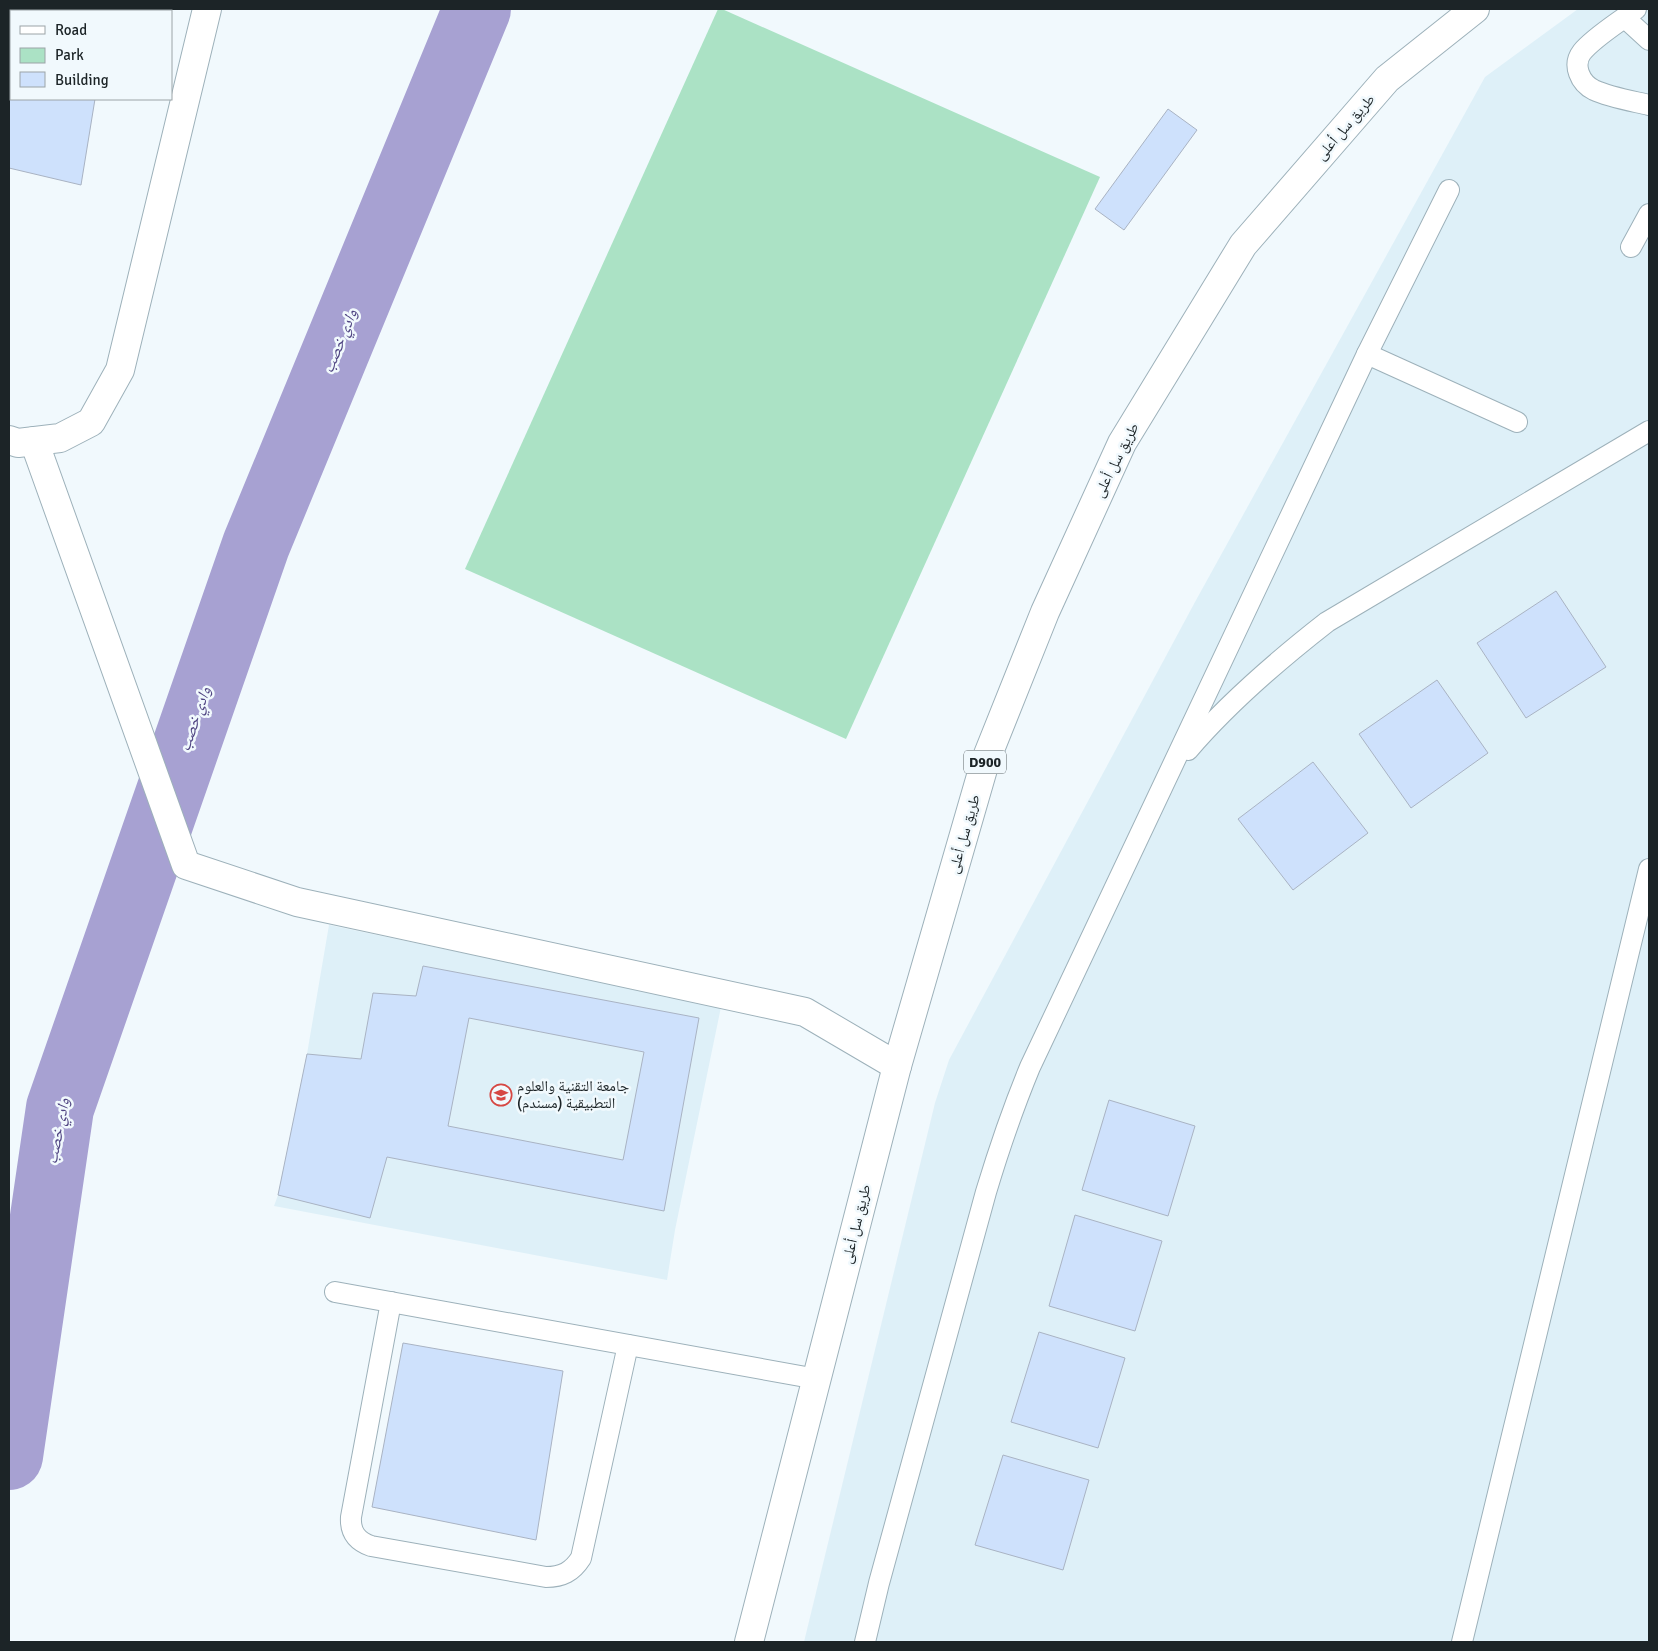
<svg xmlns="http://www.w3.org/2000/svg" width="1658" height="1651" viewBox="0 0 1658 1651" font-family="Signika,'Noto Naskh Arabic',sans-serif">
	<rect width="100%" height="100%" fill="#f1f9fd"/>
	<g fill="#def0f8">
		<polygon points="1578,9 1649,9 1649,1642 804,1642 935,1103 949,1060 1195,602 1485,77"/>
		<polygon points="329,925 721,1007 675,1230 667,1280 274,1206 278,1195 307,1054"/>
	</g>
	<polygon fill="#abe2c5" points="718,9 722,9 1100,177 846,739 465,569"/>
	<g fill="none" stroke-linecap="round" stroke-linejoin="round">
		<polyline stroke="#a7a1d2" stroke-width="68" points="9,1456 60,1108 256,545 477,9"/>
	</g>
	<g fill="#cee1fc" stroke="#a9b3c3" fill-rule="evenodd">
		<polygon points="9,9 37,9 36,11 11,11 11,63 9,63"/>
		<polygon points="9,81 11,82 11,99 95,99 81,185 9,168"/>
		<polygon points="1168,109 1197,130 1124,230 1095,209"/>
		<polygon points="1556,591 1606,667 1526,718 1477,643"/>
		<polygon points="1437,680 1488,753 1411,808 1359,734"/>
		<polygon points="1313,762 1368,833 1293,890 1238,819"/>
		<path d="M 423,966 L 699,1018 L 664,1211 L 387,1157 L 370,1218 L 278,1195 L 307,1054 L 361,1059 L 373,993 L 416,996 ZM 469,1018 L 644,1052 L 623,1160 L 448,1126 Z"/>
		<polygon points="1109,1100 1195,1126 1168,1216 1082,1190"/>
		<polygon points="1075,1215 1162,1241 1135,1331 1049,1306"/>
		<polygon points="1039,1332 1125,1358 1098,1448 1011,1422"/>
		<polygon points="403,1343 563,1371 536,1540 372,1507"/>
		<polygon points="1003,1455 1089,1480 1063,1570 975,1545"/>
	</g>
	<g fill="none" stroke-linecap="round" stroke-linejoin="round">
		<g stroke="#9db1ba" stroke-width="22">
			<g id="service">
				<path d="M 1636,9 C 1621,21 1594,37 1582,52 C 1572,65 1580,83 1594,90 C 1609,97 1632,101 1649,105"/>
				<polyline points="1625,18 1649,40"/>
				<polyline points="1631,247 1649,214"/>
				<polyline points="1367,354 1517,422"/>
				<path d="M 1188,750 C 1229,702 1277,661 1327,622 L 1649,431"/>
				<polyline points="335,1292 817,1379"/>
				<path d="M 391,1302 L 351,1517 C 350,1532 357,1541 371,1546 L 546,1577 C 562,1577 572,1572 581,1558 L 628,1345"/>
				<path d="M 865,1642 L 879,1583 L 986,1192 C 999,1149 1013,1108 1030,1067 L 1367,354 L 1449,190"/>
				<polyline points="1462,1642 1649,869"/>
			</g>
		</g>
		<g stroke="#9db1ba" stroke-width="30">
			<polyline id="minor" points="34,441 186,865 297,902 805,1012 897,1066"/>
		</g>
		<g stroke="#9db1ba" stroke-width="30">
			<polyline id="tertiary" points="9,440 18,443 60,438 91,422 120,370 207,9"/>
		</g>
		<g stroke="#9db1ba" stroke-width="30">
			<polyline id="primary" points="749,1642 897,1066 985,762 1045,612 1122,443 1243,245 1387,79 1475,9"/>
		</g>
		<use href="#service" stroke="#fff" stroke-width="20"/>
		<use href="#minor" stroke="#fff" stroke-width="28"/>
		<use href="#tertiary" stroke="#fff" stroke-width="28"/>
		<use href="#primary" stroke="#fff" stroke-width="28"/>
	</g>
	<defs>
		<g id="university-ring" transform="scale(1.125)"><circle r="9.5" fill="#f1f9fd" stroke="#d64743" stroke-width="1.5"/><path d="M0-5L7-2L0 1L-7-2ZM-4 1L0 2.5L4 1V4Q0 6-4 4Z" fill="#d64743"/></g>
	</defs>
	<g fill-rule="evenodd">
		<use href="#university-ring" x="501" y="1095"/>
	</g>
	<g text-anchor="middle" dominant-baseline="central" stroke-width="5" stroke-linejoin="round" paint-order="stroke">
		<rect fill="#f1f9fd" stroke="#5c6467" stroke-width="1" x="964" y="750.5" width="42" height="23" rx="4"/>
		<g font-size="14" font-weight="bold" fill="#1c2427">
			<text x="985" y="762">D900</text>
		</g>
		<g font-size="15" fill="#1c2427" stroke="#f1f9fd">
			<text transform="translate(1345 127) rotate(-49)">طريق سل أعلى</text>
			<text transform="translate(1116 460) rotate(-63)">طريق سل أعلى</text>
			<text transform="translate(964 834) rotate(-74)">طريق سل أعلى</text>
			<text transform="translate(856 1224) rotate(-76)">طريق سل أعلى</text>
		</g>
		<g font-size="15" fill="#1c2427" stroke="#f1f9fd" text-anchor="start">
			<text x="517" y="1086">جامعة التقنية والعلوم<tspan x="517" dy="17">التطبيقية (مسندم)</tspan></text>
		</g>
		<g font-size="16" font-style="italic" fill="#4f4482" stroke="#f1f9fd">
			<text transform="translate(340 341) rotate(-68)">وادي خصب</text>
			<text transform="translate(195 719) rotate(-71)">وادي خصب</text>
			<text transform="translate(58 1131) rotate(-79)">وادي خصب</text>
		</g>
	</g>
	<rect width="1658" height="1651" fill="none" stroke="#1c2427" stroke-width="20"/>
	<rect x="10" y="10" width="162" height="90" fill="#f1f9fd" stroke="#9ca4a7"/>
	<rect x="20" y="26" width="25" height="8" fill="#ffffff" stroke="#9ca4a7"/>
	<text x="55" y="35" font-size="15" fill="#1c2427">Road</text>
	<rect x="20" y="48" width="25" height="15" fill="#abe2c5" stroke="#9ca4a7"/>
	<text x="55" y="60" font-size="15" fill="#1c2427">Park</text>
	<rect x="20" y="72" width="25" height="15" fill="#cee1fc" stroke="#9ca4a7"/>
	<text x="55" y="85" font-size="15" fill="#1c2427">Building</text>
</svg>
